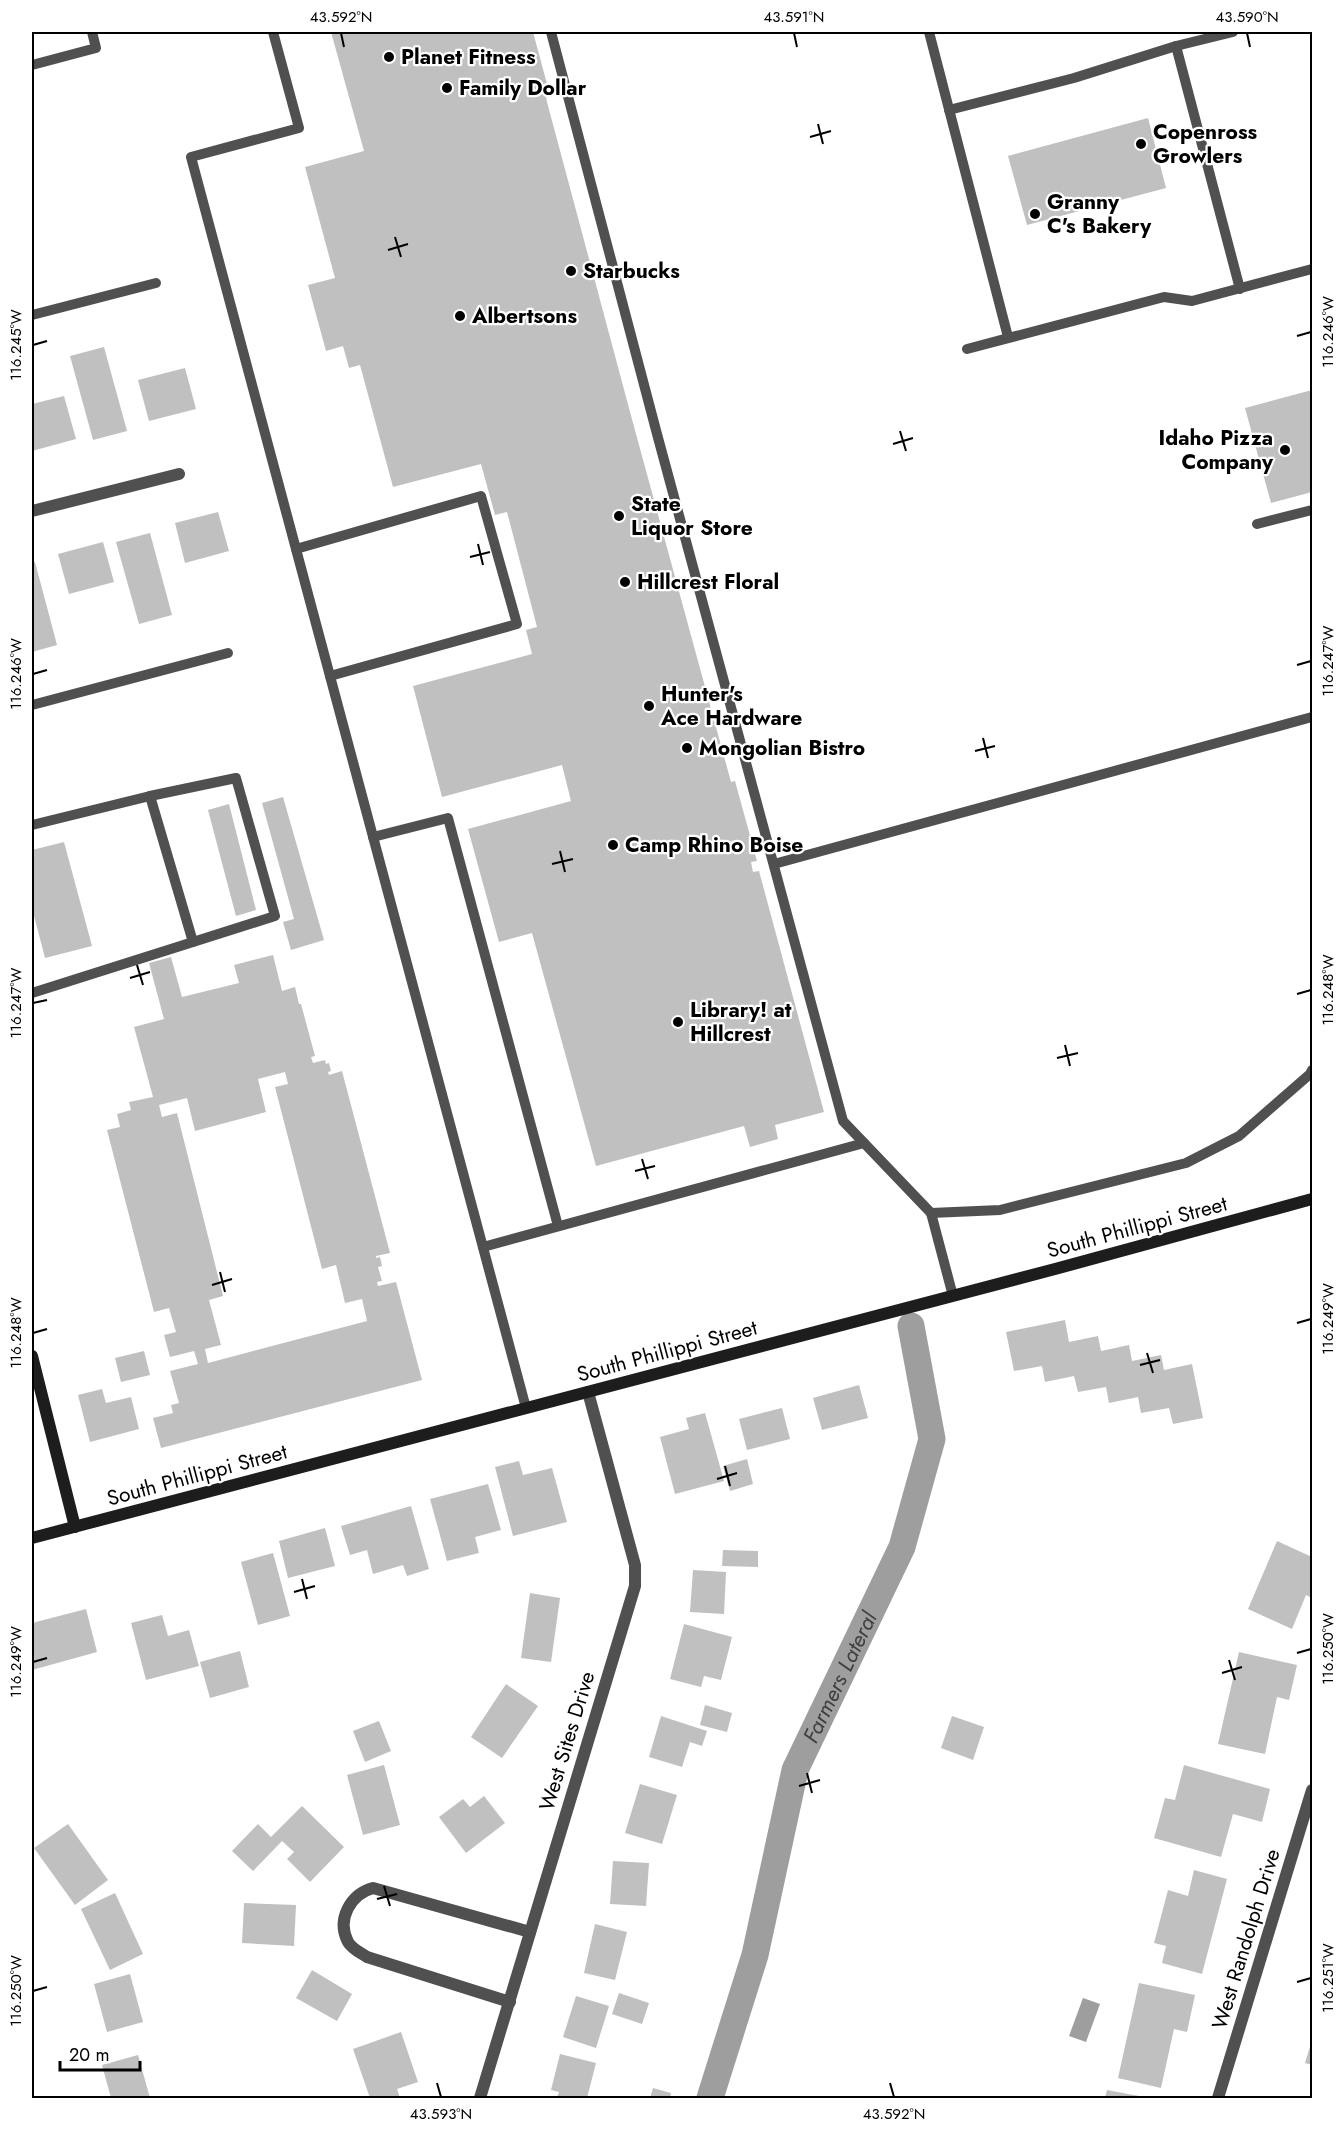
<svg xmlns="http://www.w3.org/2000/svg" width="1344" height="2130" viewBox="0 0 1344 2130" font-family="Jost,sans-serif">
	<rect width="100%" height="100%" fill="#fff"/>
	<polygon fill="#9e9e9e" points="1083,1998 1100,2004 1086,2042 1069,2036"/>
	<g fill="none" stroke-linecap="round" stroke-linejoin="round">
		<path stroke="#9e9e9e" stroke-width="27" id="s1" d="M 710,2098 L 755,1955 L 795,1770 L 902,1547 L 932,1439 L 911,1326"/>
	</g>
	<g fill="#c0c0c0" fill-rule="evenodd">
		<polygon points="331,32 533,32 550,95 546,96 547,102 633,423 725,760 731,782 735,781 757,861 751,862 753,872 759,871 824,1112 775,1125 778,1139 750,1147 744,1126 596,1166 532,933 499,942 468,829 571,801 562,765 442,797 413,686 532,654 526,630 537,627 507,512 495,515 481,464 393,487 360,365 349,368 343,346 326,351 308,285 335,278 305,167 364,151"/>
		<polygon points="1148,118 1166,188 1027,225 1008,156"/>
		<polygon points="104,347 127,431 93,440 70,356"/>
		<polygon points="185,368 196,409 149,421 138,380"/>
		<polygon points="1312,390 1312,492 1271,503 1245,408"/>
		<polygon points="64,396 76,439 32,451 32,404"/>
		<polygon points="218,512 229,551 185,563 175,523"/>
		<polygon points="150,533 172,615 139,624 116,542"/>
		<polygon points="103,542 114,582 69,594 58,554"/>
		<polygon points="32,562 35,562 57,645 32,652"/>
		<polygon points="283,797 324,940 291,950 283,922 294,919 262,803"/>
		<polygon points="229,804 256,910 236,916 208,810"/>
		<polygon points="64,842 92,946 45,958 32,908 32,850"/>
		<path d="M 273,955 L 282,991 L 295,987 L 299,1004 L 301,1004 L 315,1056 L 311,1057 L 313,1063 L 325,1060 L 326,1064 L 329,1063 L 331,1071 L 328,1072 L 329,1075 L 342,1071 L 390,1253 L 376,1256 L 376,1258 L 380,1257 L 382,1266 L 378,1267 L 382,1281 L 377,1282 L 378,1286 L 396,1282 L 422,1380 L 161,1448 L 153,1418 L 173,1413 L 171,1405 L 179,1403 L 170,1371 L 198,1364 L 194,1351 L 170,1357 L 164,1335 L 176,1332 L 169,1308 L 154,1312 L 107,1130 L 120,1127 L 117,1114 L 131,1110 L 129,1102 L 153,1097 L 134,1027 L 164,1019 L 149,963 L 171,957 L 182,997 L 239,983 L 234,965 ZM 285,1072 L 288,1084 L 275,1087 L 322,1269 L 336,1265 L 345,1303 L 362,1299 L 367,1321 L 208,1363 L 205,1349 L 221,1345 L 209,1300 L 223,1296 L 177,1113 L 162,1117 L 159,1105 L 187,1098 L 195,1131 L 266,1112 L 258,1079 Z"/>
		<polygon points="1065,1320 1069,1342 1098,1336 1101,1351 1129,1345 1132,1361 1161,1355 1164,1370 1192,1364 1203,1418 1173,1424 1169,1408 1141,1413 1138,1397 1109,1403 1106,1387 1078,1392 1074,1376 1045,1382 1042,1366 1014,1371 1006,1332"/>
		<polygon points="144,1351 150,1375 121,1382 115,1358"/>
		<polygon points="859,1385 868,1418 822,1430 813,1398"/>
		<polygon points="102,1389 106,1403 131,1397 139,1429 90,1442 78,1395"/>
		<polygon points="782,1408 790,1439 747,1450 739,1419"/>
		<polygon points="705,1413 724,1481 675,1494 660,1437 689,1429 686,1418"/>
		<polygon points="747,1459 753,1484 730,1491 723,1466"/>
		<polygon points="519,1461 523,1475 552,1468 567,1522 513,1536 495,1467"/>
		<polygon points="488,1484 501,1530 475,1537 479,1553 447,1561 430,1499"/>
		<polygon points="411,1506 429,1569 407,1576 403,1565 373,1574 367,1550 350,1555 341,1526"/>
		<polygon points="325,1528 335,1566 288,1578 279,1541"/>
		<polygon points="1277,1541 1312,1557 1312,1598 1306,1595 1292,1629 1248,1609"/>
		<polygon points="723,1550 758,1551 758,1567 722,1566"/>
		<polygon points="273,1553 290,1616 258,1625 241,1562"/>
		<polygon points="693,1570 726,1572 724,1614 690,1612"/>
		<polygon points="530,1593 560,1598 551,1662 521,1658"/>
		<polygon points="86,1609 97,1652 32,1670 32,1623"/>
		<polygon points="162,1615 168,1636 189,1630 199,1666 146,1680 131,1623"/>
		<polygon points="684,1624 732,1637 721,1680 704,1676 701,1687 670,1679"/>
		<polygon points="240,1651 249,1687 210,1698 200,1662"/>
		<polygon points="1239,1652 1297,1665 1289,1700 1277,1697 1265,1754 1218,1744"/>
		<polygon points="506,1684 538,1706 502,1758 471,1737"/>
		<polygon points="705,1705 732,1713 727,1732 700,1725"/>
		<polygon points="661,1716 707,1731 702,1746 690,1742 682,1767 649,1757"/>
		<polygon points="952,1716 984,1727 973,1760 941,1748"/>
		<polygon points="379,1721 391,1751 365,1762 353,1731"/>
		<polygon points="384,1765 400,1825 363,1835 347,1775"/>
		<polygon points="1184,1765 1270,1789 1262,1822 1233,1814 1221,1857 1154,1838 1165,1798 1175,1800"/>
		<polygon points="640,1784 677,1795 662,1844 625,1833"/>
		<polygon points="484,1796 505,1823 466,1853 439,1817 463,1799 470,1807"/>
		<polygon points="302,1806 344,1847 310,1882 287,1859 294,1852 282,1841 253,1871 232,1851 258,1824 271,1837"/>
		<polygon points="68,1824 108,1880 75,1905 34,1848"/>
		<polygon points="613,1861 649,1863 646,1906 610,1904"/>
		<polygon points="1194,1870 1227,1879 1202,1974 1162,1963 1166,1946 1154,1943 1168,1890 1188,1896"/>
		<polygon points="115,1893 143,1954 110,1970 81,1909"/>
		<polygon points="244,1903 296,1905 294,1946 242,1943"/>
		<polygon points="595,1924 627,1932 615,1980 584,1973"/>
		<polygon points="312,1970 352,1994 337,2021 296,1998"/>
		<polygon points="130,1974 143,2022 107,2032 94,1984"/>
		<polygon points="1139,1983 1195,1995 1187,2032 1174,2029 1161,2088 1118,2078"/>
		<polygon points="619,1993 649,2003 642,2024 612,2014"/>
		<polygon points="576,1996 609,2006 596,2048 563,2037"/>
		<polygon points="401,2032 418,2082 397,2089 400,2098 370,2098 353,2049"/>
		<polygon points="1312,2040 1312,2065 1305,2063"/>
		<polygon points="560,2054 596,2063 587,2098 557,2098 559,2092 551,2090"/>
		<polygon points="138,2055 150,2098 111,2098 102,2065"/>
		<polygon points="653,2088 671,2093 670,2098 650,2098"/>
		<polygon points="1107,2090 1139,2096 1138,2098 1105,2098"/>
	</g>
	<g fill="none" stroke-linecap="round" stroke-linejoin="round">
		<g stroke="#505050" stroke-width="10">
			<polyline points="273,32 299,128 191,157 526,1408"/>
			<polyline points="551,32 657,434 843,1121 931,1213 953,1296"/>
			<polyline points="929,32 1008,337"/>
			<polyline points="1176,46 1240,289"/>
			<polyline points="32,65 96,48 92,32"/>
			<polyline points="949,110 1074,78 1176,46 1233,32"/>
			<polyline points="32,315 156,283"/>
			<polyline points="967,349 1164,297 1192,301 1312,269"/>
			<polyline points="1257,524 1312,510"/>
			<polyline points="296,549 481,496 517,624 330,676"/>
			<polyline points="32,705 228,653"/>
			<polyline points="150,796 236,778 275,916 193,942"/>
			<polyline points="32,825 150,796 193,942 32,993"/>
			<polyline points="373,837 448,818 558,1226"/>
			<polyline points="774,864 1312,717"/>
			<polyline points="931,1213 1000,1210 1186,1163 1239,1136 1310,1074 1312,1070"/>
			<polyline points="483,1247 864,1143"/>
		</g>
		<g stroke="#505050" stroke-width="12">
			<polyline points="32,511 179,474"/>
			<path d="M 510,2002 L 367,1957 C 361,1953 352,1949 348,1942 C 336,1919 351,1894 373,1888 L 530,1932"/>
			<polyline points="480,2098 635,1586 635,1565 588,1392"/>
			<polyline points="1218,2098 1312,1790"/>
		</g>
		<g stroke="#1d1d1d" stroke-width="12">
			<polyline points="32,1356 75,1527"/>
			<polyline points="32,1538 1055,1269 1312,1199"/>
		</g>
	</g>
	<path fill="none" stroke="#000" stroke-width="2" d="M 341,33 L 344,47M 794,33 L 797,47M 1247,33 L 1250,47M 818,124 L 823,144M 810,137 L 831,131M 395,237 L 401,257M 388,250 L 408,244M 1297,336 L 1311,332M 33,345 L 47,341M 900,431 L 906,451M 893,444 L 913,438M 478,544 L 483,565M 470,557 L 490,552M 1297,665 L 1311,661M 33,674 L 47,670M 983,738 L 988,758M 975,751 L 995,746M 560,851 L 565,872M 552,864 L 573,859M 137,965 L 143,985M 130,978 L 150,972M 1297,994 L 1311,990M 33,1003 L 47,1000M 1065,1045 L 1070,1066M 1057,1058 L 1078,1053M 642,1159 L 648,1179M 635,1171 L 655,1166M 220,1272 L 225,1292M 212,1285 L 232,1279M 1297,1323 L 1311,1319M 33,1333 L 47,1329M 1147,1353 L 1153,1373M 1140,1365 L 1160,1360M 725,1466 L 730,1486M 717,1479 L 737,1473M 302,1579 L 307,1599M 294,1592 L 315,1586M 1297,1653 L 1311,1649M 1229,1660 L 1235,1680M 33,1662 L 47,1658M 1222,1673 L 1242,1667M 807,1773 L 812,1793M 799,1786 L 820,1780M 384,1886 L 390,1906M 377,1899 L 397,1894M 1297,1982 L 1311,1978M 33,1991 L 47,1987M 437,2083 L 441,2097M 890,2083 L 894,2097"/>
	<g fill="#000" stroke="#fff" stroke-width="2">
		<circle cx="389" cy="57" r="6"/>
		<circle cx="447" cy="88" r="6"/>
		<circle cx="1141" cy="144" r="6"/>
		<circle cx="1035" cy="214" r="6"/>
		<circle cx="571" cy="271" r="6"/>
		<circle cx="460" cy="316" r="6"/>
		<circle cx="1285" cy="450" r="6"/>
		<circle cx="619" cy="516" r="6"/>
		<circle cx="625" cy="582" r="6"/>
		<circle cx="649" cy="706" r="6"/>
		<circle cx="687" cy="748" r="6"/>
		<circle cx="613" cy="845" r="6"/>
		<circle cx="678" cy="1022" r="6"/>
	</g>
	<g text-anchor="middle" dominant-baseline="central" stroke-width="4.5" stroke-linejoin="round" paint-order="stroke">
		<g font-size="21" font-weight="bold" fill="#000" stroke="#fff" text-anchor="start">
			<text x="401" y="57">Planet Fitness</text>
			<text x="459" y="88">Family Dollar</text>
			<text x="1153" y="132">Copenross<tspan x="1153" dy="24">Growlers</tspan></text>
			<text x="1047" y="202">Granny<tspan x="1047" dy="24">C's Bakery</tspan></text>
			<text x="583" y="271">Starbucks</text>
			<text x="472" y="316">Albertsons</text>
			<text x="1273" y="438" text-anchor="end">Idaho Pizza<tspan x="1273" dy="24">Company</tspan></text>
			<text x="631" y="504">State<tspan x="631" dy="24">Liquor Store</tspan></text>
			<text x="637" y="582">Hillcrest Floral</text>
			<text x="661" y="694">Hunter's<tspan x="661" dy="24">Ace Hardware</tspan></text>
			<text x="699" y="748">Mongolian Bistro</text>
			<text x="625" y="845">Camp Rhino Boise</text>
			<text x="690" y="1010">Library! at<tspan x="690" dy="24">Hillcrest</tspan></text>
		</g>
		<g font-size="21" fill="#000" stroke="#fff">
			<text transform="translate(1137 1227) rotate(-15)">South Phillippi Street</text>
			<text transform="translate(667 1351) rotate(-15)">South Phillippi Street</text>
			<text transform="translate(197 1475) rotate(-15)">South Phillippi Street</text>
			<text transform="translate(567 1741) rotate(-73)">West Sites Drive</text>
			<text transform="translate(1246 1939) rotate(-73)">West Randolph Drive</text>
		</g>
		<g font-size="22" font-style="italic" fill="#3f3f3f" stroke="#fff">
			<text stroke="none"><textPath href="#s1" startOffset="442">Farmers Lateral</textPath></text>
		</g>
	</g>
	<rect width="1344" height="2130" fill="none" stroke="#ffffff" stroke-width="66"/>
	<path d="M60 2061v9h80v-9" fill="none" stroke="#000000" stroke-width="3"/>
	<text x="69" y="2061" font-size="18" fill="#000000" stroke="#ffffff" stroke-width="4.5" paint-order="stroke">20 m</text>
	<rect x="33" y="33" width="1278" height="2064" fill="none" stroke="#000" stroke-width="2"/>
	<g font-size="15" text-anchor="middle" fill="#000">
		<text x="341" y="22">43.592°N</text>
		<text x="794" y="22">43.591°N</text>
		<text x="1247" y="22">43.590°N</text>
		<text transform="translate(1328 332) rotate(-90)" y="5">116.246°W</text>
		<text transform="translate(16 345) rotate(-90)" y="5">116.245°W</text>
		<text transform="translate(1328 661) rotate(-90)" y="5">116.247°W</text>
		<text transform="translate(16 674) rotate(-90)" y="5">116.246°W</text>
		<text transform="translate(1328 990) rotate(-90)" y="5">116.248°W</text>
		<text transform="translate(16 1003) rotate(-90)" y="5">116.247°W</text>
		<text transform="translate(1328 1319) rotate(-90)" y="5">116.249°W</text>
		<text transform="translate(16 1333) rotate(-90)" y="5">116.248°W</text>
		<text transform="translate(1328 1649) rotate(-90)" y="5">116.250°W</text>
		<text transform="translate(16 1662) rotate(-90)" y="5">116.249°W</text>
		<text transform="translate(1328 1978) rotate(-90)" y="5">116.251°W</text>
		<text transform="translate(16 1991) rotate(-90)" y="5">116.250°W</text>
		<text x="441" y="2119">43.593°N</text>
		<text x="894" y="2119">43.592°N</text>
	</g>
</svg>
